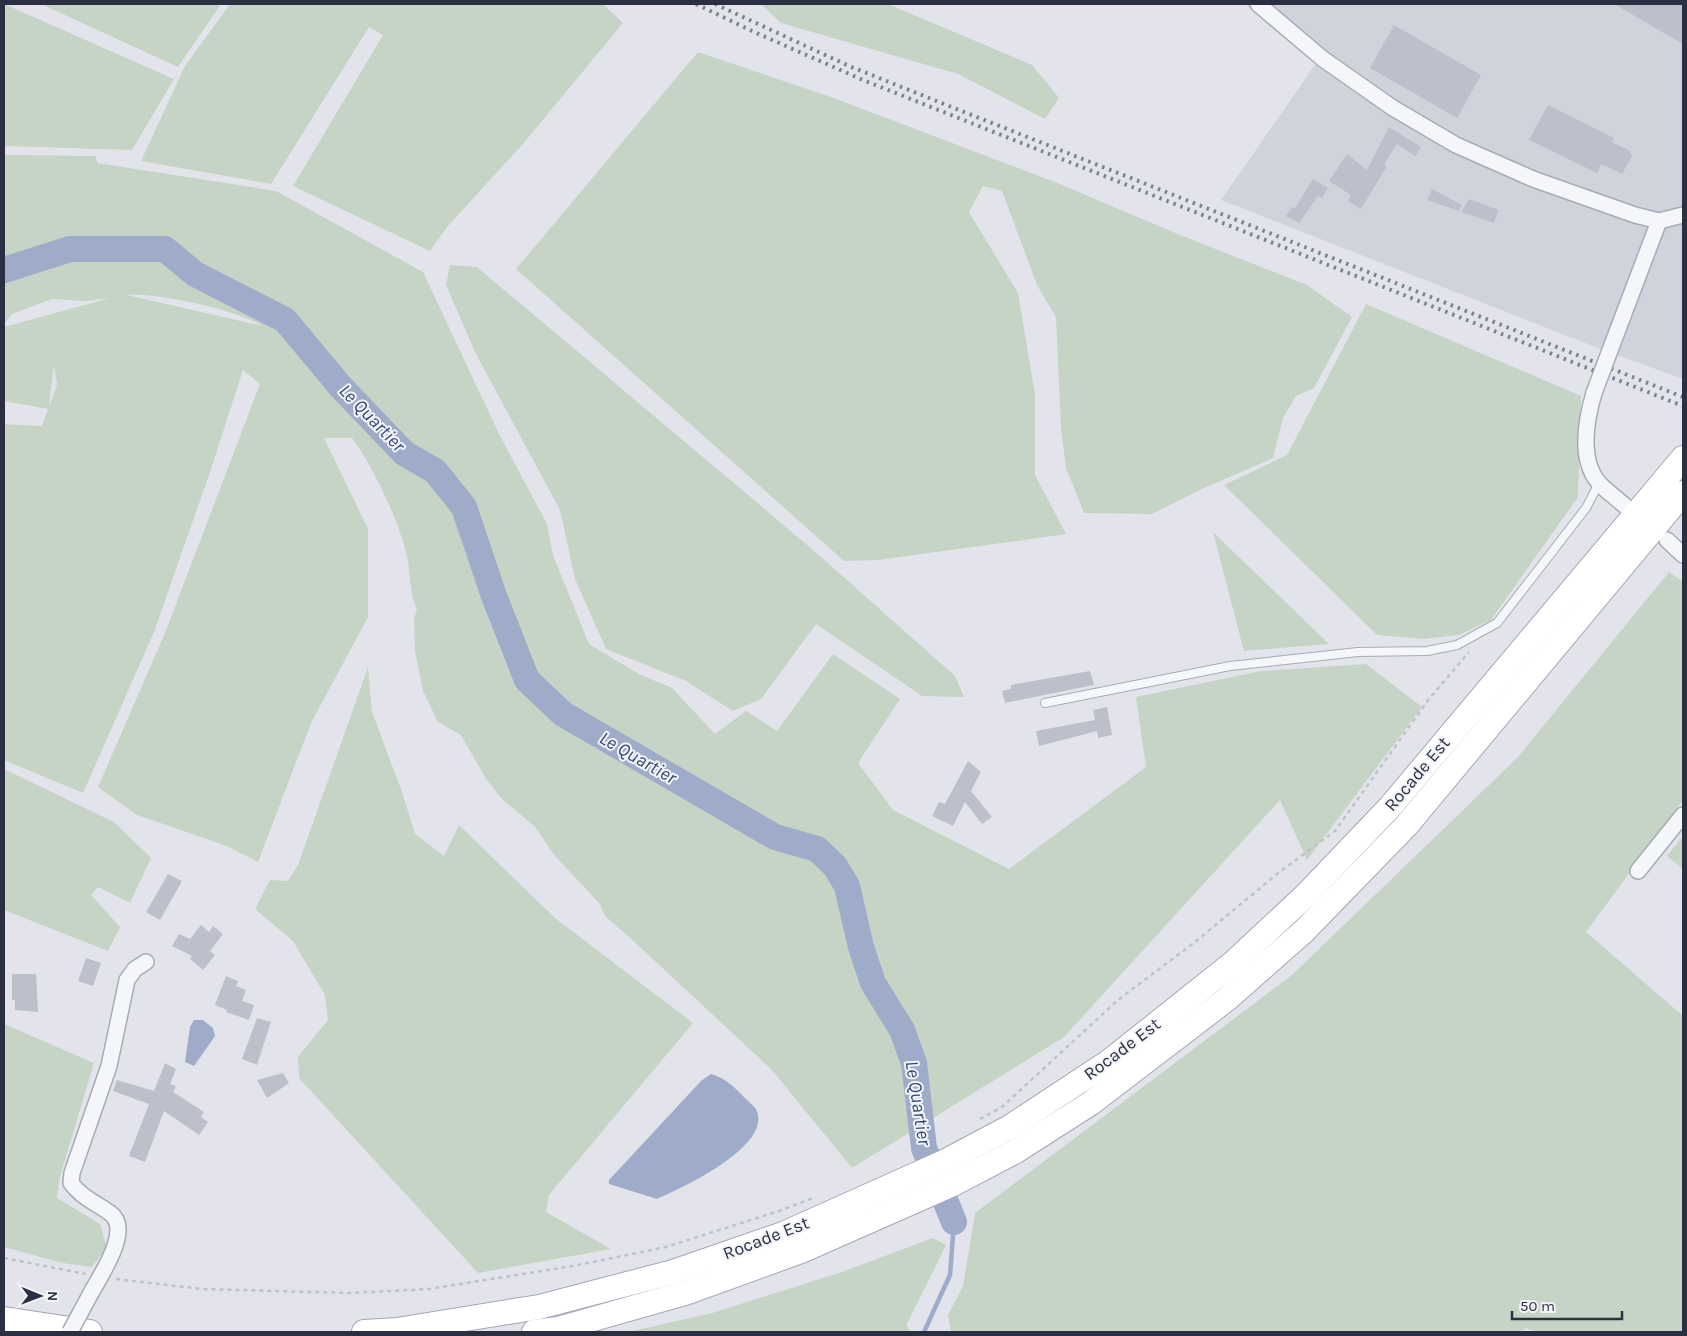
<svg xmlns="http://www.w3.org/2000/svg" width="1687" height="1336" viewBox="0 0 1687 1336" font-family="Karla,sans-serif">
	<rect width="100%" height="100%" fill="#e3e4eb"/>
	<polygon fill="#d1d3dc" points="1245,4 1683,4 1683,379 1598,348 1221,200 1317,62"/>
	<g fill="#c5d4c4" fill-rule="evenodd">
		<polygon points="4,4 174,79 132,150 4,146"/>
		<polygon points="41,4 221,4 178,67"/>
		<polygon points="230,4 603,4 623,23 522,145 447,227 430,251 293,186 383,35 369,27 271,184 141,161 185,66"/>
		<polygon points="761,4 888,4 1032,65 1059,98 1045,119 958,74 781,23"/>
		<polygon points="698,52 831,97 1055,182 1180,235 1307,285 1352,317 1314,388 1296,396 1283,418 1273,458 1202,489 1152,514 1084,513 1066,468 1061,429 1056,317 1037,285 1002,191 983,186 969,212 1018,293 1035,395 1035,475 1066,534 878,560 844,561 516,269"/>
		<path d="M 4,155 L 96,156 L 97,163 L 276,191 L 423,272 L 500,436 L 547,524 L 553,555 L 589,644 L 639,674 L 672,688 L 715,734 L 746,711 L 777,731 L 833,654 L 900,699 L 858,763 L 893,810 L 1009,869 L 1146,767 L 1136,697 L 1261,671 L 1366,664 L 1422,707 L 1307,860 L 1280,800 L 1064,1037 L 852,1168 L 772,1070 L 627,935 L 605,916 L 600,904 L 555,856 L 535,827 L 501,798 L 486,779 L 461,735 L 438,722 L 423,691 L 415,651 L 414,619 L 417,609 C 409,593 411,575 407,557 C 401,525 372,464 352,438 L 324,438 L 368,529 L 368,617 L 311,723 L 258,862 L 224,845 L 137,815 L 98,787 L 165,633 L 260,384 L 243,370 L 210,472 L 154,632 L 83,793 L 4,760 L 4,424 L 42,426 L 48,409 L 4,401 L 4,327 L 110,298 L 86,301 L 52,299 L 12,314 L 4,324 ZM 127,295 C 158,292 237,310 262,326 ZM 54,365 L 57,385 L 49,406 L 49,405 Z"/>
		<polygon points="450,265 477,267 812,549 955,676 964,697 922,696 816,624 761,699 733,711 686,681 606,649 575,579 560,510 476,354 446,285"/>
		<polygon points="1366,304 1581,396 1578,497 1491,620 1459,635 1423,639 1377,635 1224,485 1287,455"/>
		<polygon points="1213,532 1329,644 1244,651"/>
		<polygon points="1669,572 1683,582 1683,800 1586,932 1683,1016 1683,1332 1537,1332 1526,1328 1521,1332 951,1332 948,1315 963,1286 975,1213 1292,975 1517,758"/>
		<polygon points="368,667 372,712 402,792 415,834 444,856 459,825 555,918 693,1023 549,1195 546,1212 611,1249 478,1273 299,1078 298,1057 328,1020 325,995 293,941 255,909 270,880 288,881 298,865"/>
		<polygon points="4,769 114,822 151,858 130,903 98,887 91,895 120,927 108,951 4,910"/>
		<polygon points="1683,836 1683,869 1667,856"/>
		<polygon points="4,1024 94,1063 59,1180 57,1198 100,1224 107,1248 92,1267 62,1263 4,1247"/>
		<polygon points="933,1238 946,1245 906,1326 911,1332 628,1332 712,1313 842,1272"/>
	</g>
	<g fill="#9eacca">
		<polygon points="194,1020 203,1020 213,1028 215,1036 194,1066 185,1062 190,1027"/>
		<path d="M 711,1074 C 726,1078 735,1088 745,1098 C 748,1101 754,1106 756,1109 C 774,1146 682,1188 657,1199 L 609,1184 L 609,1180 L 701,1081 Z"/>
	</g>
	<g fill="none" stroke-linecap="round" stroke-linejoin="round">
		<polyline stroke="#9eacca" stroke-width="4.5" points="924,1332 950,1275 954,1222"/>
		<polyline stroke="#9eacca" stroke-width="26" points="4,270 70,249 165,249 195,274 285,320 340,386 404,453 435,471 464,507 494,596 527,680 563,714 775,837 817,849 835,866 847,886 861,947 873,983 902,1030 914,1063 924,1148 954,1222"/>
	</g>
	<g fill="#bdbfca">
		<polygon points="1614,4 1683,4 1683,44"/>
		<polygon points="1394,25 1481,75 1457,118 1370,68"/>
		<polygon points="1548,105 1614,138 1612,142 1630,151 1632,156 1622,174 1601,164 1597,173 1529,140"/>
		<polygon points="1389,127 1421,147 1415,156 1397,144 1384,164 1387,166 1361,209 1348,201 1351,195 1329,181 1347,154 1367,170"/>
		<polygon points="1313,179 1328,188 1322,198 1318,196 1299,223 1286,216 1292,207 1295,208"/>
		<polygon points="1432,189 1462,205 1459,211 1427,200"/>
		<polygon points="1469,199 1499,210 1494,223 1461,212"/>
		<polygon points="1090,671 1094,685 1005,703 1002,691 1011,689 1011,685"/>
		<polygon points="1107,707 1112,735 1098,738 1097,731 1039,746 1036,731 1095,720 1093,710"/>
		<polygon points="968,761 981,772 971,791 992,817 982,824 965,802 953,826 932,816 939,802 945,804"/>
		<polygon points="168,874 182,881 160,920 146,912"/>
		<polygon points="201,925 209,932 213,926 223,934 210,951 215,955 203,970 190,959 192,956 172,946 179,934 190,939"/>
		<polygon points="86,958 101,963 93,986 78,981"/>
		<polygon points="12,974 36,974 38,1012 15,1010 15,1000 12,1000"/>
		<polygon points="226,976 238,981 236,986 246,990 242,1001 254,1005 249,1020 226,1012 227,1010 215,1005"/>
		<polygon points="257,1018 271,1022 257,1065 242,1059"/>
		<polygon points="165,1063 176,1069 170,1084 176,1086 173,1092 204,1112 201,1117 208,1122 199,1135 164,1111 145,1162 129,1156 149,1104 113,1091 117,1080 154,1091"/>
		<polygon points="283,1073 289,1083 267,1098 257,1080"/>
	</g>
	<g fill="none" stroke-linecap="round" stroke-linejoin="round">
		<g stroke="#a8aab5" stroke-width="10">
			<polyline id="lane" points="1045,703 1230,666 1358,652 1427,651 1457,645 1497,623 1586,508 1599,483"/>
		</g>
		<g stroke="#a8aab5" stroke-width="18">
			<g id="street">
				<polyline points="1258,4 1323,59 1393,108 1456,145 1533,179 1635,215 1659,221 1683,215"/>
				<polyline points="1612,345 1659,221"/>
				<path d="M 1594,393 C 1586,420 1579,460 1599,483 C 1607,492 1618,499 1626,507"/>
				<polyline points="1667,540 1683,555"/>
				<polyline points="1638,871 1683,815"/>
				<path d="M 91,1293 C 100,1276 133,1229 110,1213 C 96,1203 81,1197 71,1183 L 72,1173 L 109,1066 L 127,980 L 135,969 L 146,962"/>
			</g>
		</g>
		<g stroke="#a2a6b6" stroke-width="26">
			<g id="primary">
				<polyline points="4,1319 90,1332"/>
				<polyline points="364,1332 397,1330 539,1307 673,1272 783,1234 944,1162 1010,1127 1110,1061 1232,964 1306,895 1390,807 1683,458"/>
				<polyline points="534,1332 558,1329 685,1293 801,1251 953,1184 1016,1151 1091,1103 1227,999 1304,931 1406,826 1683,493"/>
			</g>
		</g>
		<g stroke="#c0c2c9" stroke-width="2.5" stroke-dasharray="4 4" stroke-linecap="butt">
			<polyline points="980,1119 1002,1107 1118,1000 1195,942 1277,874 1335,831 1429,699 1469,652"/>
			<polyline points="4,1258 86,1274"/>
			<polyline points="116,1279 202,1289 350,1293 429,1289 573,1266 666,1247 779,1211 813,1198"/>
		</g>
		<use href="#lane" stroke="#f5f6f9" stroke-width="8"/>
		<use href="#street" stroke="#f5f6f9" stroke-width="15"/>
		<use href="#primary" stroke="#fff" stroke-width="24"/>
		<g stroke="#7c8194" stroke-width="4" stroke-dasharray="2.5 5" stroke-linecap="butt">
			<polyline points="696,4 752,31 863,80 1683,406"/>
			<polyline points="715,4 849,66 939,102 1683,397"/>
		</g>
		<g stroke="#a8aab5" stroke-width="18" stroke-linecap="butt">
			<g id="street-bridge">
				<polyline points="1594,393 1612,345"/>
				<polyline points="70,1332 91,1293"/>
			</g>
		</g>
		<use href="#street-bridge" stroke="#f5f6f9" stroke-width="15"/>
	</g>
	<g text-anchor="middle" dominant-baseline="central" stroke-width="4" stroke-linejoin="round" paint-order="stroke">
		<g font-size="18" fill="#2b2f42" stroke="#f2f4f8">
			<text transform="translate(1417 774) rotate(-50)">Rocade Est</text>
			<text transform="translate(1122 1049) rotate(-37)">Rocade Est</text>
			<text transform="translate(766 1238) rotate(-21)">Rocade Est</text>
		</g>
		<g font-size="19" font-style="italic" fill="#354776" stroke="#f2f4f8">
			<text transform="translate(372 418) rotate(46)">Le Quartier</text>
			<text transform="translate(638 758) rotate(30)">Le Quartier</text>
			<text transform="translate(918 1103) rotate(81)">Le Quartier</text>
		</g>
	</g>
	<rect width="1687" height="1336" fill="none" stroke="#2b2f42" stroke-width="10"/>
	<g transform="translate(40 1296) rotate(91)" stroke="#f2f4f8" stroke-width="4" paint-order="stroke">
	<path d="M0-4L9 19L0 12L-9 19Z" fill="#2b2f42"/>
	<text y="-8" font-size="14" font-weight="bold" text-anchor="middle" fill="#2b2f42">N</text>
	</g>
	<path d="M1512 1311v8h110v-8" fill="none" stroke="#2b2f42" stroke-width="2.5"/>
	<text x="1520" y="1311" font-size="15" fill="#2b2f42" stroke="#f2f4f8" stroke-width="4" paint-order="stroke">50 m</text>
</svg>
